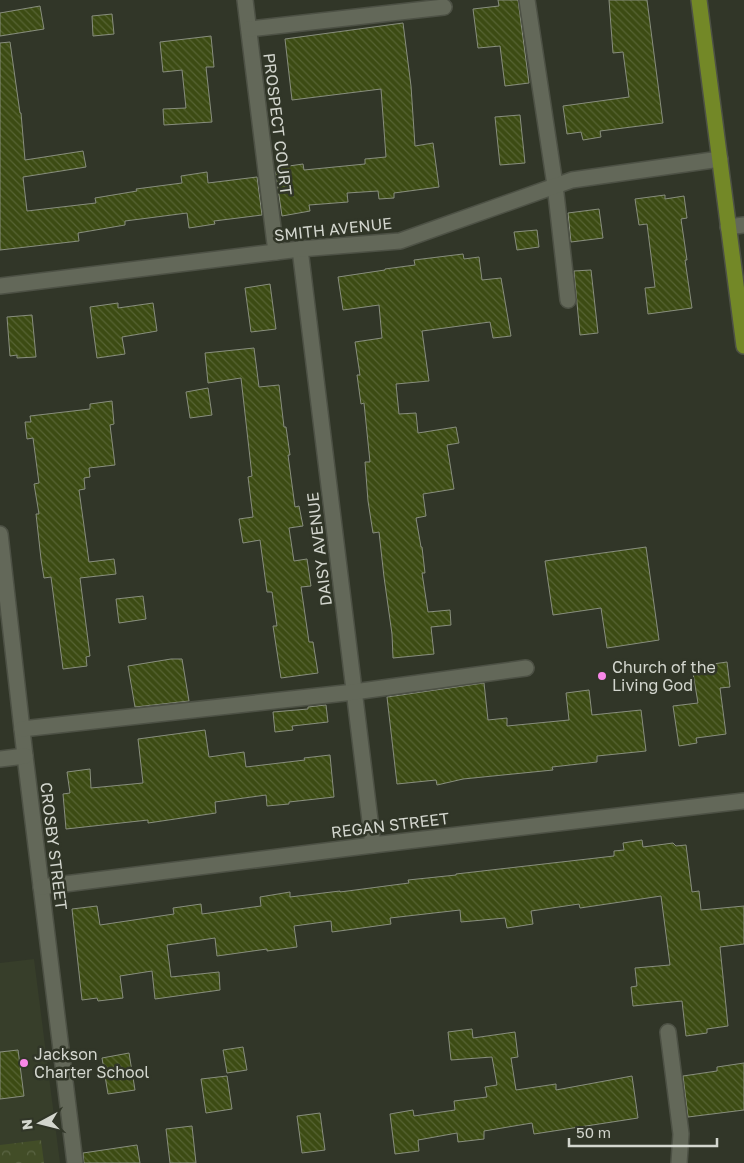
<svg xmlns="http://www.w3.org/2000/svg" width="744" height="1163" viewBox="0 0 744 1163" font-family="'Golos Text',sans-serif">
	<defs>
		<pattern id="park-crowns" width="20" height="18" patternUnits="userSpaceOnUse" patternTransform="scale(1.25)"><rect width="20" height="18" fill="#424d27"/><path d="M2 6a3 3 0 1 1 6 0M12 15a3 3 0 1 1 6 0" fill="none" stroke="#5c6645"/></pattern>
		<pattern id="building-back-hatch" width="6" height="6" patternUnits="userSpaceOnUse" patternTransform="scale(1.25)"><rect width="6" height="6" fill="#3c4b13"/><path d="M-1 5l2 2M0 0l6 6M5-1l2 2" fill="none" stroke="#576434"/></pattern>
	</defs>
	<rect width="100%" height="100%" fill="#313628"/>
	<polygon fill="#373e2a" points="34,959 60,1163 0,1163 0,963"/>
	<polygon fill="url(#park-crowns)" points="41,1140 44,1163 0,1163 0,1145"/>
	<g fill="url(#building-back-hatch)" stroke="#888e7e">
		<polygon points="498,0 518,0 529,83 505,86 500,46 478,48 473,9 499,6"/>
		<polygon points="609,0 647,0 663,123 600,131 601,137 583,140 581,132 567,134 563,106 629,97 623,52 613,53"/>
		<polygon points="40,6 44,29 0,36 0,13"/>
		<polygon points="112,14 114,34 93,36 92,16"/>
		<polygon points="403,23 411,86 415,146 433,143 439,187 394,193 394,198 379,199 378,191 347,193 348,202 309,205 310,211 282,216 275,168 303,164 304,170 365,164 365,159 386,157 381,89 292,100 285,39"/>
		<polygon points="211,36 214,67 206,67 212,122 164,125 163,109 186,108 182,70 163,72 160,42"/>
		<polygon points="10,42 20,113 21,113 25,160 83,151 86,167 23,177 27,211 96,203 95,198 137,191 136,189 182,183 181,176 207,172 208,183 257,177 262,215 214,221 215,224 189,228 187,213 125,221 125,225 78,233 79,241 0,250 0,43"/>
		<polygon points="520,115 525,163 500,165 495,117"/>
		<polygon points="665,195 665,199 684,196 687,218 681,219 687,260 685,260 692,308 648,314 645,288 655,287 647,224 639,225 635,199"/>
		<polygon points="599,209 603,238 571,242 568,213"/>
		<polygon points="537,230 539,247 517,250 514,232"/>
		<polygon points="463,254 464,259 479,257 482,280 501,278 511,336 493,338 490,322 422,331 429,381 396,384 399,414 416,413 418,433 456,427 459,443 447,445 454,489 423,494 426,516 416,518 421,547 422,547 425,573 422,573 428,612 450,610 451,625 431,627 434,654 393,658 392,634 384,577 379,532 373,533 368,501 365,462 370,462 364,403 361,404 357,375 360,375 355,342 382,338 379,305 343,310 338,277 385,270 385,269 415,265 414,260"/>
		<polygon points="591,270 598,333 580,335 574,271"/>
		<polygon points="270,284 276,329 251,332 245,288"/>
		<polygon points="118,303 118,308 153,303 157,331 122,337 125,354 97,358 90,307"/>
		<polygon points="32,315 36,357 17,358 17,355 10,356 7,317"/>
		<polygon points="254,348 259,387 279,385 284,427 286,427 290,455 288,455 295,507 299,506 303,526 289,528 294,561 307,559 311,586 301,587 309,642 313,642 318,673 281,678 273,626 277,626 272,592 267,592 260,540 243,543 239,519 253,517 248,477 252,476 241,378 208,383 205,353"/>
		<polygon points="208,388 212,415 190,418 186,392"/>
		<polygon points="112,401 114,424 110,425 115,465 89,468 90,477 84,478 85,489 79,490 89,562 114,559 116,574 80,578 90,656 86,657 87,666 63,669 51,577 44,578 41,559 36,514 39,514 34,484 39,483 33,438 27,439 25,422 31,422 30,416 90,409 90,404"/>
		<polygon points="646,547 659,640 607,648 601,608 553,615 545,561"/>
		<polygon points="143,596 146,619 119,623 116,599"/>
		<polygon points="171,659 182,659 189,701 135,707 128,666"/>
		<polygon points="727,662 730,687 720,688 726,734 696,738 697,743 679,746 673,706 698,703 692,667"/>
		<polygon points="484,683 488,720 507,718 507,726 569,720 566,693 589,690 592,715 641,710 646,751 597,756 597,762 552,767 553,770 463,779 437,785 436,780 397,784 387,697"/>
		<polygon points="326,705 328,722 292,726 293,730 275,732 273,712 308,709 308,707"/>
		<polygon points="205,730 209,757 244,752 246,767 305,760 304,758 330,755 334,797 289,802 289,804 267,806 266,795 215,802 216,813 148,823 148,820 66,829 63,794 70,793 67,772 90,769 91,788 143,783 138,739"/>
		<polygon points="642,840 643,847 673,843 676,846 686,845 692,892 699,891 701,910 744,906 744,944 720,947 728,1026 707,1029 707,1033 686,1036 682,1001 633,1006 631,987 637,986 635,968 670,965 661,896 580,908 579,904 531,911 533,924 507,928 505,918 461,922 460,910 390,918 391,924 332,932 331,921 294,926 297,947 267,951 267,949 217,956 215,938 167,945 171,977 219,972 220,990 155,999 152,971 120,976 123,998 98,1001 97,998 82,1000 72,909 97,906 100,925 174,914 173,908 201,904 202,914 261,906 260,897 290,892 290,897 340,891 340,892 409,883 408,880 456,875 456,874 614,856 614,851 624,850 623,843"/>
		<polygon points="472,1029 473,1038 515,1032 518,1057 511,1058 516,1090 556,1084 556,1090 632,1076 638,1118 534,1134 532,1123 484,1131 484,1139 458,1142 457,1133 418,1140 419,1151 395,1154 390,1114 413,1110 414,1116 455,1110 454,1101 487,1097 485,1087 497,1085 492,1057 451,1060 448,1032"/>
		<polygon points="243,1047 247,1070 227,1073 223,1050"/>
		<polygon points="18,1050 24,1096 0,1099 0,1052"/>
		<polygon points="129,1053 135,1090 108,1094 102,1058"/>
		<polygon points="744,1063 744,1110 688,1117 683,1076 717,1071 717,1067"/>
		<polygon points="227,1076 232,1109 206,1113 201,1079"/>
		<polygon points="320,1113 325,1150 302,1153 297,1116"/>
		<polygon points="192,1126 196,1163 170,1163 166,1129"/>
		<polygon points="137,1145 140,1163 84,1163 83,1153"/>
	</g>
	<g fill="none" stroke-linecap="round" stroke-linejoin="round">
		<g stroke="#4d5145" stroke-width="18">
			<g id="minor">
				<polyline points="245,0 276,252"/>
				<polyline points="527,0 555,185 568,300"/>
				<polyline points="249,29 444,7"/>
				<polyline points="728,227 744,225"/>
				<polyline points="300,249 373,845"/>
				<polyline points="0,286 300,249 400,241 572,180 720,159"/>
				<polyline points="0,534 25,756 75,1163"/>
				<polyline points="22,729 354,692 526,668"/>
				<polyline points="0,759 25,756"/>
				<polyline points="41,887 373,845 744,801"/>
				<polyline points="668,1032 681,1134 679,1163"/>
			</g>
		</g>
		<g stroke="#4d5145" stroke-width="18">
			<polyline id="major" points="699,0 744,346"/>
		</g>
		<use href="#minor" stroke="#636859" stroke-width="15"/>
		<use href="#major" stroke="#738827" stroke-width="15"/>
	</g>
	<g fill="#f987e8" stroke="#313628" stroke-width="2">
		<circle cx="602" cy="676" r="5"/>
		<circle cx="24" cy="1063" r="5"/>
	</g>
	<g text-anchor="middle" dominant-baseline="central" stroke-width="5" stroke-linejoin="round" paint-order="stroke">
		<g font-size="16" fill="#d3d6ce" stroke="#313628">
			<text transform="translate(278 124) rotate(83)">PROSPECT COURT</text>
			<text transform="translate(333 229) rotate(-6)">SMITH AVENUE</text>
			<text transform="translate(319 549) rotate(-97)">DAISY AVENUE</text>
			<text transform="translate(390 825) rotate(-7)">REGAN STREET</text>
			<text transform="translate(54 846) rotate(83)">CROSBY STREET</text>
		</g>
		<g font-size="16" fill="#d3d6ce" stroke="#313628" text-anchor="start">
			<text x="612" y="667">Church of the<tspan x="612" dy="18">Living God</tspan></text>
			<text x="34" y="1054">Jackson<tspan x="34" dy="18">Charter School</tspan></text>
		</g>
	</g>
	<g transform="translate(40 1123) rotate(263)" stroke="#313628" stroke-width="4" paint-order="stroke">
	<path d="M0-4L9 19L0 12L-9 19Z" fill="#d3d6ce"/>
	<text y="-8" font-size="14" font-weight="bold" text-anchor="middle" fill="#d3d6ce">N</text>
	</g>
	<path d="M569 1138v8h148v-8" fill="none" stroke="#d3d6ce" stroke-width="2.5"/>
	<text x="576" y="1138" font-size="15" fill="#d3d6ce" stroke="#313628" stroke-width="4" paint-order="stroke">50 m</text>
</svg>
